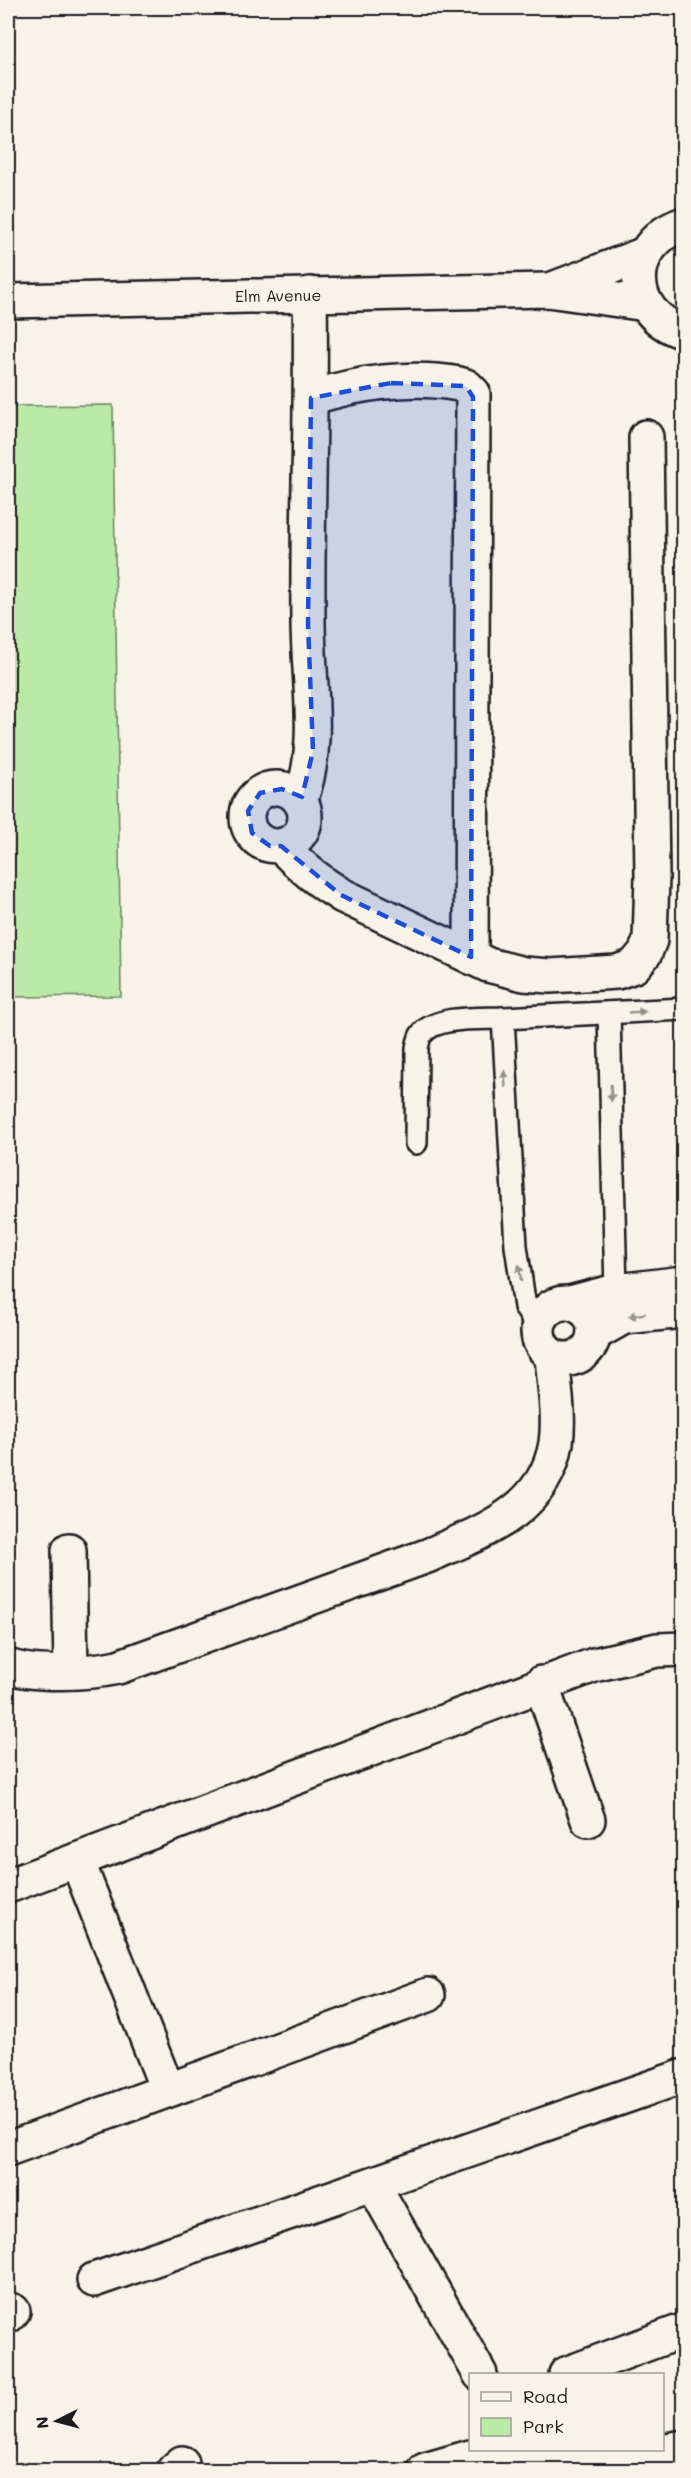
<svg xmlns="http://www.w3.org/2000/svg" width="691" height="2478" viewBox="0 0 691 2478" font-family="Mali,sans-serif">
	<rect width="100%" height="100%" fill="#f7f3e8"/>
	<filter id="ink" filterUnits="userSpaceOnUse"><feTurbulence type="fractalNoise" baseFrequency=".0167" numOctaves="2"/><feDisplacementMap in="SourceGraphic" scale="12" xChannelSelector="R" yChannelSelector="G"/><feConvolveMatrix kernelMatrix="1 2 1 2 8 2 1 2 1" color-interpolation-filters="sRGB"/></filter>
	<g filter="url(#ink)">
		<polygon fill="#bbe9a7" stroke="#6c8262" stroke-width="1.5" points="113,405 121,996 8,997 8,406"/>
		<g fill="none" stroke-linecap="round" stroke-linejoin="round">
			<g stroke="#1c1c1c" stroke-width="26">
				<g id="service">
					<polyline points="609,1013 616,1291"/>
					<path d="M 416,1143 L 417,1048 C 418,1044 419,1038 421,1035 C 435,1015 482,1019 503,1018"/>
					<polyline points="538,1328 525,1307 516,1246 503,1018 684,1009"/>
				</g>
			</g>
			<g stroke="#1c1c1c" stroke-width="38">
				<g id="minor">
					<path d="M 311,398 C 356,383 412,375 459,384 L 466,386 L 473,393 L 471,957"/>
					<circle cx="276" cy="817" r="29"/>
					<path d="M 300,801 C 322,744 308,681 308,621 C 307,512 312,403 310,294"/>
					<path d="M 281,846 C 299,865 318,881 341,895 L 488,965 L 524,974 L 550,976 L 617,972 L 634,966 L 645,953 L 650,940 L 652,877 L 646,437"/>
					<circle cx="566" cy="1331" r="28"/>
					<polyline points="570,1303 616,1291 684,1283"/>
					<polyline points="594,1334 624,1317 684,1311"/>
					<polyline points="69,1550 71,1672"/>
					<path d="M 8,1666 C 34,1676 90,1673 118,1667 L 427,1556 C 482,1532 545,1511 556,1443 C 560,1415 554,1384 552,1356"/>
					<polyline points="541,1683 588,1820"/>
					<polyline points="77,1860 167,2089"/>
					<polyline points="8,1886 594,1665 657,1650 684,1649"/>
					<polyline points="8,2149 428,1995"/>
					<polyline points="373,2184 480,2374"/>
					<polyline points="94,2280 684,2076"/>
					<polyline points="8,2316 13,2311"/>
					<polyline points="566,2374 679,2332"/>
					<polyline points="625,2457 684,2447"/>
					<polyline points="174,2470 182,2463"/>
					<polyline points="425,2470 470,2457 496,2455 608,2460 660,2470"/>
				</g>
			</g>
			<g stroke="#1c1c1c" stroke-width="38">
				<g id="tertiary">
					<path d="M 684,224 C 625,243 624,314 684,332"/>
					<polyline points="550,290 645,254"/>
					<polyline points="8,301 548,290 646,304"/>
				</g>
			</g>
			<use href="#service" stroke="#f7f3e8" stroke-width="21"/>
			<use href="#minor" stroke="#f7f3e8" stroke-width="33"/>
			<use href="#tertiary" stroke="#f7f3e8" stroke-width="33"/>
		</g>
		<defs><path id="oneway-solid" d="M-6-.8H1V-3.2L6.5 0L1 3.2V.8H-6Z" transform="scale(1.5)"/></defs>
		<g fill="#94928c">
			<use href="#oneway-solid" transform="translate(637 1012) rotate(-3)"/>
			<use href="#oneway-solid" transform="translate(505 1079) rotate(-93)"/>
			<use href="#oneway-solid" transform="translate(611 1093) rotate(88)"/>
			<use href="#oneway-solid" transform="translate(520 1273) rotate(-98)"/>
			<use href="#oneway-solid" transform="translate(637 1315) rotate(170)"/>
		</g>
	</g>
	<path fill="#1d4ed8" fill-opacity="0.2" stroke="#1d4ed8" stroke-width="4.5" stroke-dasharray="12 8" stroke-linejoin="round" d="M 391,383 L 466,386 L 473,397 L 471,957 L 341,895 L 281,846 L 270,846 L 252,833 L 248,811 L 260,793 L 282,789 L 302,797 L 313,751 L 308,624 L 311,398 Z"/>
	<g text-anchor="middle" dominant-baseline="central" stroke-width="6" stroke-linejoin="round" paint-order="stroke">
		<g font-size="16" fill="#1c1c1c" stroke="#f7f3e8">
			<text transform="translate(278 295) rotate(-1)">Elm Avenue</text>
		</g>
	</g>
	<rect width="691" height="2478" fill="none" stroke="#f7f3e8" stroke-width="30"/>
	<rect x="15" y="15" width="661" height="2448" fill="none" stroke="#1c1c1c" stroke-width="2" filter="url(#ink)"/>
	<rect x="469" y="2373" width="195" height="78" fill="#f7f3e8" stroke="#9f9d96" stroke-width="1.5"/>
	<rect x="481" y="2392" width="30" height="9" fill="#f7f3e8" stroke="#9f9d96" stroke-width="1.5"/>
	<text x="523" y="2403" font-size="18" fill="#1c1c1c">Road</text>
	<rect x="481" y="2418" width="30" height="18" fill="#bbe9a7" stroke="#9f9d96" stroke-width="1.5"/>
	<text x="523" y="2433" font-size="18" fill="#1c1c1c">Park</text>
	<g transform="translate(57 2421) rotate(264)" stroke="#f7f3e8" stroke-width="4.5" paint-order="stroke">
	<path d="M0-4.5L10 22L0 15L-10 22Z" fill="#1c1c1c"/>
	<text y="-9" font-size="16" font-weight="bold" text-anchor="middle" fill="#1c1c1c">N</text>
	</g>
</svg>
